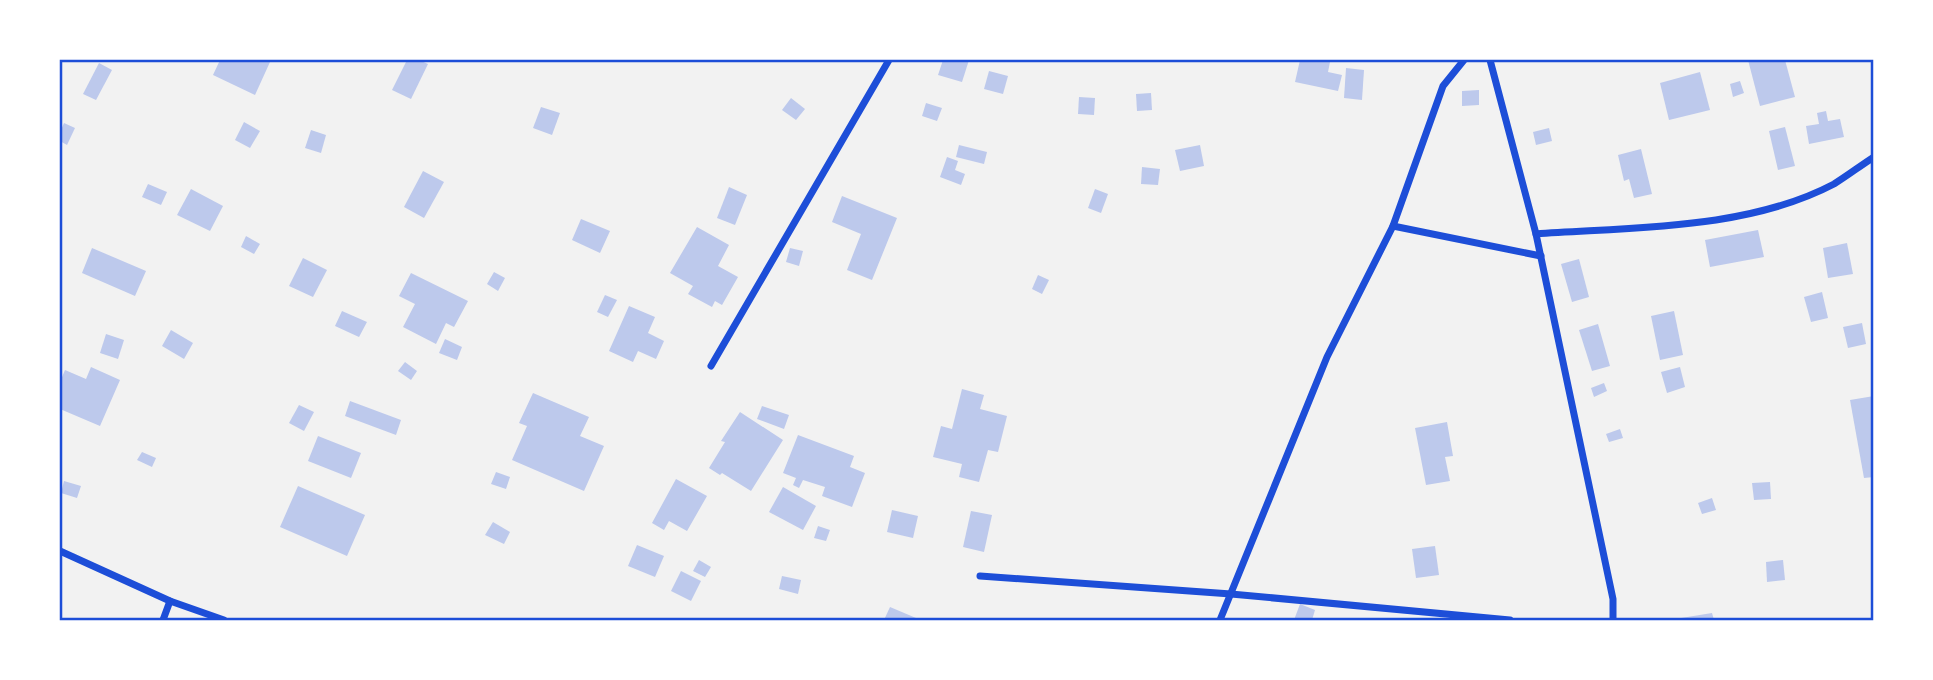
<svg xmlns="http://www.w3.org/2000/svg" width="1933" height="680" viewBox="0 0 1933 680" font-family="Poppins,sans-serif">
	<rect width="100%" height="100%" fill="#f2f2f2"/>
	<g fill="#bdc9ec">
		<polygon points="220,60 265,60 270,62 255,95 213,75"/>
		<polygon points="407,60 419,60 428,64 411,99 392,90"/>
		<polygon points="943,60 969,60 962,82 938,75"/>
		<polygon points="1300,60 1318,60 1330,62 1328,72 1342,75 1338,91 1295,82"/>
		<polygon points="1748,60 1785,60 1795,97 1760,106"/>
		<polygon points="99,63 112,70 96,100 83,94"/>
		<polygon points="1346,68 1364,70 1362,100 1344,98"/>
		<polygon points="989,71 1008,76 1003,94 984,89"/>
		<polygon points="1700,72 1710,110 1669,120 1660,83"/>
		<polygon points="1740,81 1744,93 1733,97 1730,84"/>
		<polygon points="1479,90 1479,105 1462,106 1462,91"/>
		<polygon points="1151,93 1152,110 1137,111 1136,94"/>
		<polygon points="1079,97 1095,98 1094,115 1078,114"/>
		<polygon points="791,98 805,109 796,120 782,110"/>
		<polygon points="926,103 942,108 937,121 922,116"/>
		<polygon points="541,107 560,113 552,135 533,128"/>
		<polygon points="1826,111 1828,121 1840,119 1844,137 1809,144 1806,126 1819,124 1817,113"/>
		<polygon points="244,122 260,131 250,148 235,140"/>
		<polygon points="64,123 75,128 67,145 60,141 60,132"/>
		<polygon points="1785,127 1795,166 1778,170 1769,131"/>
		<polygon points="1549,128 1552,141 1536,145 1533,132"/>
		<polygon points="311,130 326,135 321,153 305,148"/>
		<polygon points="959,145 987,152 984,164 956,157"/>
		<polygon points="1200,145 1204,166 1180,171 1175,150"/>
		<polygon points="1641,149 1652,194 1634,198 1629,179 1624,181 1618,155"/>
		<polygon points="947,157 958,161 955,170 965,174 961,185 940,177"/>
		<polygon points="1142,167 1160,169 1158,185 1141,184"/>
		<polygon points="423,171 444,182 424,218 404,207"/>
		<polygon points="148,184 167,192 161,205 142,197"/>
		<polygon points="729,187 747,195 735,225 717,218"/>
		<polygon points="191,189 223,206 210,231 177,215"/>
		<polygon points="1095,189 1108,194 1101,213 1088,208"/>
		<polygon points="842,196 897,218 872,280 847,270 861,234 832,222"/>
		<polygon points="581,219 610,231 600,253 572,240"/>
		<polygon points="697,227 729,245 718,266 738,277 722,305 715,301 712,307 688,294 693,286 670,273"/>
		<polygon points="1758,230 1764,257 1710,267 1705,240"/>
		<polygon points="246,236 260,244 254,254 241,247"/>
		<polygon points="1847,243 1853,274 1828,278 1823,248"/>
		<polygon points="92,248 146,271 135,296 82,273"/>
		<polygon points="790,248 803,251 799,266 786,262"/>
		<polygon points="303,258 327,270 313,297 289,286"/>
		<polygon points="1579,259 1589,297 1572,302 1561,264"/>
		<polygon points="494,272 505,278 498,291 487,284"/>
		<polygon points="411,273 468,301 454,327 446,323 436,344 403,327 415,304 399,296"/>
		<polygon points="1038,275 1049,280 1042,294 1032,289"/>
		<polygon points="1822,292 1828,318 1811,322 1804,297"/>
		<polygon points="605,295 617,300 608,317 597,312"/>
		<polygon points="629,306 655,317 648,333 664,341 656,359 638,351 633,362 609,351"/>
		<polygon points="342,311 367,322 359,337 335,326"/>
		<polygon points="1674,311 1683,355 1660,360 1651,316"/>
		<polygon points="1862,323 1866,344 1848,348 1843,327"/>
		<polygon points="1598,324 1610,366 1592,371 1579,330"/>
		<polygon points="171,330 193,343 184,359 162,346"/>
		<polygon points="106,334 124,340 118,359 100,353"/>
		<polygon points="445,339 462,347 457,360 439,353"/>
		<polygon points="405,362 417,371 411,380 398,371"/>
		<polygon points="91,367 120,380 100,426 60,409 60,382 65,370 86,379"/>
		<polygon points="1680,367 1685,387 1667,393 1661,372"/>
		<polygon points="1604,383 1607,391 1594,397 1591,388"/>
		<polygon points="962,389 984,395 980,409 1007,416 998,452 988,450 979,482 959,477 962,464 933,457 941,426 952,429"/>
		<polygon points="533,393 589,417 580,436 604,446 584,491 512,460 527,426 519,423"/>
		<polygon points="1874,396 1874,477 1864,478 1850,400"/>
		<polygon points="350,401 401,420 396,435 345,416"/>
		<polygon points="299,405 314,412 304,431 289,423"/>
		<polygon points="762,406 789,415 784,429 757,419"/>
		<polygon points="740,412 783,440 751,491 722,473 720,475 709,468 725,442 721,441"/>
		<polygon points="1447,422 1453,456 1445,457 1450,481 1426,485 1415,428"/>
		<polygon points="1620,429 1623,438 1609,442 1606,434"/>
		<polygon points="798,435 854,456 850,467 865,473 852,507 822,496 825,487 803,480 799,488 793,485 796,478 783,473"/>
		<polygon points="318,436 361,453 351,478 308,461"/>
		<polygon points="142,452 156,458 152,467 137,460"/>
		<polygon points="496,472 510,477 506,489 491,484"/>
		<polygon points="676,479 707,496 687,531 669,521 664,530 652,523"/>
		<polygon points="64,481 81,486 77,498 61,493"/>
		<polygon points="1770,482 1771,499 1754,500 1752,483"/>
		<polygon points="298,486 365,515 347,556 280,527"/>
		<polygon points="783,487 816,506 803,530 769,512"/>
		<polygon points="1712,498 1716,510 1702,514 1698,503"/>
		<polygon points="892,510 918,516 913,538 887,532"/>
		<polygon points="971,511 992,515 984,552 963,547"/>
		<polygon points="493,522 510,532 504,544 485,535"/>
		<polygon points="818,526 830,530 826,541 814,538"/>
		<polygon points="637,545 664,556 655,577 628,566"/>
		<polygon points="1435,546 1439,575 1416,578 1412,549"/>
		<polygon points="699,560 711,567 705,577 693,571"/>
		<polygon points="1783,560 1785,580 1767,582 1766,562"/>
		<polygon points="681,571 701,581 691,601 671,591"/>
		<polygon points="782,576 801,580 798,594 779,589"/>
		<polygon points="1300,604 1315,610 1312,620 1294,620"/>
		<polygon points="890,607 916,618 915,620 884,620"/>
		<polygon points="1712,613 1714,620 1675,620 1675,619"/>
	</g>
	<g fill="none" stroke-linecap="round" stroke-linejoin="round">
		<g stroke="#1d4ed8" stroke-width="7">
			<polyline points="1490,60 1536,234 1613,599 1613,620"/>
			<polyline points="1393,226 1541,256"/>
			<path d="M 1536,234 C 1632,227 1747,230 1834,184 C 1847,176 1860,166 1874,157"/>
			<polyline points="711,366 889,60"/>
			<polyline points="60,551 170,601 224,620"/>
			<polyline points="980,576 1231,594 1510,620"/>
			<polyline points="163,620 170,601"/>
			<polyline points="1220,620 1327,357 1393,226 1443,86 1464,60"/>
		</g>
	</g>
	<rect width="1933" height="680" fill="none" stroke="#ffffff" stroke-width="122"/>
	<rect x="61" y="61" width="1811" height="558" fill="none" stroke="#1d4ed8" stroke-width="2.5"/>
</svg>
